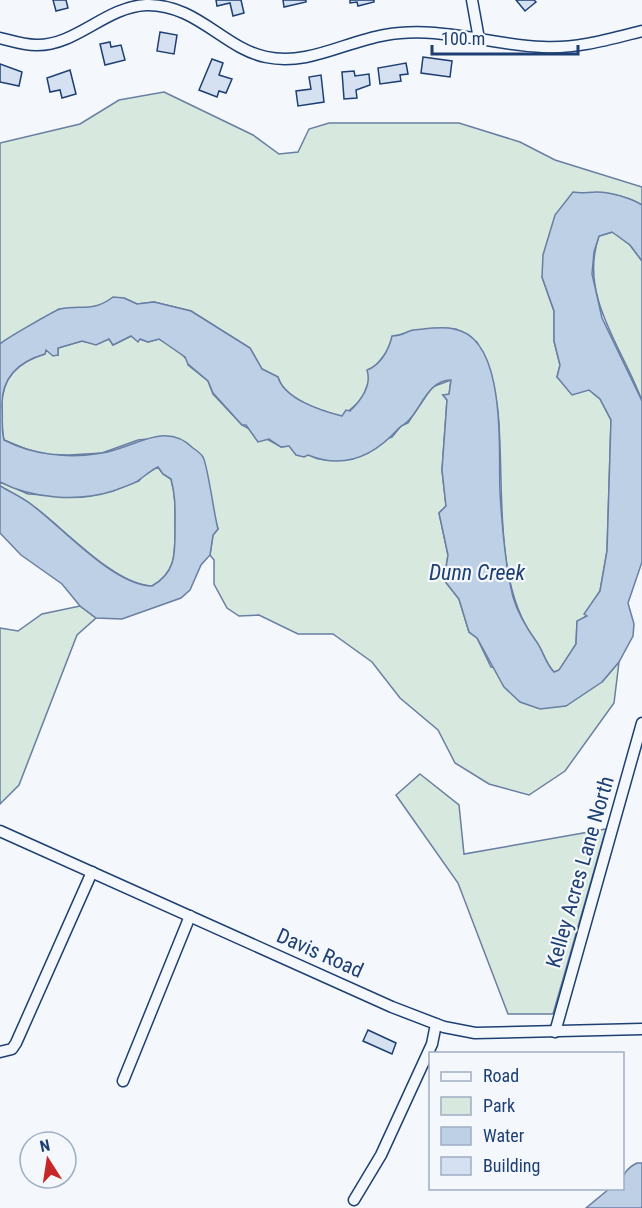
<svg xmlns="http://www.w3.org/2000/svg" width="642" height="1208" viewBox="0 0 642 1208" font-family="'Roboto Condensed',sans-serif">
	<rect width="100%" height="100%" fill="#f4f7fb"/>
	<g fill="#d7e8df" stroke="#687fa3" stroke-width="1.5">
		<path d="M 164,92 L 253,135 L 279,154 L 298,152 L 309,129 L 329,123 L 459,123 L 520,142 L 555,160 L 642,187 L 642,205 C 626,195 604,191 585,195 L 542,277 L 554,311 L 554,341 L 560,365 L 557,377 L 589,390 L 600,399 L 611,420 L 607,551 L 600,591 L 585,614 L 588,615 L 577,622 L 576,644 L 560,670 L 554,672 C 545,663 543,650 535,640 C 492,583 505,482 498,412 C 496,389 484,364 477,342 L 456,329 L 411,331 L 390,348 L 374,368 L 362,399 L 342,417 C 322,411 284,400 278,377 L 262,369 L 250,348 L 191,311 L 154,302 L 137,304 L 124,298 L 83,310 L 59,309 L 0,344 L 0,143 L 80,124 L 119,100 Z"/>
		<path d="M 613,232 L 630,245 L 642,261 L 642,401 C 623,348 578,296 599,236 Z"/>
		<path d="M 131,336 L 148,342 L 159,339 L 177,349 L 189,362 L 188,365 L 208,381 L 213,394 L 242,425 L 281,447 L 289,446 L 318,459 L 392,437 L 401,426 L 408,423 L 432,387 L 451,380 L 449,395 L 443,395 L 447,400 L 442,470 L 446,506 L 439,513 L 448,555 L 444,580 L 459,599 L 469,632 L 477,638 L 491,667 L 602,682 L 619,662 L 614,703 L 565,771 L 529,795 L 489,784 L 455,763 L 438,730 L 400,698 L 372,662 L 333,634 L 298,634 L 259,615 L 239,616 L 227,608 L 214,584 L 214,560 L 210,555 L 213,535 L 218,529 L 210,501 L 169,437 L 138,440 L 102,453 L 69,455 L 38,454 L 4,440 C 1,428 3,419 2,407 C 1,378 17,362 45,354 L 46,350 L 58,355 L 58,348 L 82,341 L 96,344 L 109,339 L 113,345 Z"/>
		<path d="M 158,467 L 163,474 L 171,479 C 176,497 175,511 175,530 C 175,553 176,573 152,586 C 114,585 63,527 32,505 C 22,497 10,492 0,486 L 0,482 L 28,494 L 80,497 L 113,491 L 139,481 L 145,473 Z"/>
		<polygon points="80,606 96,618 77,635 19,785 0,804 0,628 18,631 42,614"/>
		<polygon points="420,774 459,805 464,854 606,829 553,1014 508,1014 458,883 396,795"/>
	</g>
	<g fill="#bed0e5" stroke="#687fa3" stroke-width="1.5">
		<path d="M 573,192 C 583,194 587,192 597,192 C 611,192 630,198 642,205 L 642,261 L 630,245 L 612,232 L 599,236 L 594,252 L 592,274 L 602,318 L 642,401 L 642,562 L 628,603 L 634,624 L 633,636 L 619,662 L 602,682 L 566,706 L 540,709 L 520,702 L 504,687 L 477,638 L 469,632 L 459,599 L 444,580 L 448,555 L 439,513 L 446,506 L 442,470 L 447,400 L 443,395 L 449,394 L 451,380 C 429,380 422,406 409,420 C 406,424 402,425 399,428 C 374,456 344,470 308,455 L 304,457 L 296,455 L 289,446 L 281,447 L 269,439 L 258,442 L 246,425 L 242,425 L 213,393 L 208,381 L 188,364 L 185,357 L 159,339 L 148,342 L 140,339 L 138,342 L 131,336 L 113,345 L 109,339 L 96,345 L 82,341 L 58,348 L 58,355 L 53,356 L 46,350 L 45,354 C 17,362 1,378 2,407 C 3,419 1,428 4,440 C 33,455 69,459 102,453 C 135,448 165,420 193,448 C 196,450 201,454 203,457 C 208,466 214,515 218,529 L 213,535 L 210,555 L 201,565 L 190,590 L 181,598 L 122,619 L 96,618 L 80,606 L 62,584 L 21,555 L 0,533 L 0,486 C 10,492 22,497 32,505 C 62,527 114,586 152,586 C 176,573 175,553 175,530 C 175,511 176,497 171,479 L 163,474 L 158,467 C 150,471 146,475 139,480 C 134,484 120,488 113,491 C 79,502 32,499 0,482 L 0,344 C 5,339 54,311 60,309 C 81,304 92,313 113,297 L 124,298 L 137,304 L 154,302 L 191,311 L 250,348 L 262,369 L 278,377 C 284,399 322,411 342,416 L 346,410 L 350,411 C 361,400 372,386 367,370 C 381,365 389,349 392,336 C 402,336 405,332 413,330 C 425,329 443,326 454,329 C 508,338 498,453 500,493 C 502,525 505,566 513,597 C 518,614 526,627 536,641 C 543,650 545,663 554,672 L 559,670 L 576,644 L 577,621 L 587,616 L 584,614 L 600,591 L 607,551 L 611,420 L 600,399 L 589,390 L 572,395 L 557,377 L 560,365 L 554,341 L 554,311 L 542,277 L 543,255 L 555,215 Z"/>
		<path d="M 637,1163 L 642,1163 L 642,1208 L 586,1208 L 609,1189 L 622,1188 C 622,1176 625,1169 637,1163 Z"/>
	</g>
	<g fill="#d5e0f0" stroke="#1d3f73" stroke-width="1.5">
		<polygon points="53,0 66,0 68,8 56,11"/>
		<polygon points="216,0 241,0 244,13 233,16 230,3 217,6"/>
		<polygon points="283,0 306,0 306,2 284,7"/>
		<polygon points="350,0 374,0 374,2 358,6 357,2 350,3"/>
		<polygon points="516,0 534,0 536,2 525,11"/>
		<polygon points="160,32 177,35 174,54 157,51"/>
		<polygon points="110,42 111,47 121,45 125,60 105,65 100,44"/>
		<polygon points="423,57 452,61 450,77 421,73"/>
		<polygon points="212,59 223,63 219,75 232,79 226,93 219,91 217,97 199,90"/>
		<polygon points="406,63 408,74 400,75 401,81 380,84 378,68"/>
		<polygon points="0,64 22,72 19,86 0,82"/>
		<polygon points="70,70 76,94 62,98 60,90 50,92 47,78"/>
		<polygon points="354,71 355,76 369,74 370,85 356,90 357,98 344,99 342,72"/>
		<polygon points="321,75 324,102 298,106 296,91 311,89 309,77"/>
		<polygon points="368,1030 396,1043 392,1054 363,1041"/>
	</g>
	<g fill="none" stroke-linecap="round" stroke-linejoin="round">
		<g stroke="#1d3f73" stroke-width="13">
			<g id="minor">
				<polyline points="472,0 479,39"/>
				<path d="M 0,38 C 12,41 24,45 36,45 C 76,46 105,7 146,5 C 197,4 223,48 266,57 C 308,66 344,42 385,35 C 438,25 490,45 543,47 C 577,49 610,39 642,31"/>
				<polyline points="0,831 392,1007 444,1027 475,1033 642,1029"/>
				<polyline points="555,1032 642,723"/>
				<polyline points="0,1052 12,1049 16,1043 92,872"/>
				<polyline points="123,1081 190,916"/>
				<polyline points="354,1200 381,1155 432,1044 436,1024"/>
			</g>
		</g>
		<use href="#minor" stroke="#f4f7fb" stroke-width="10"/>
	</g>
	<g text-anchor="middle" dominant-baseline="central" stroke-width="4.5" stroke-linejoin="round" paint-order="stroke">
		<g font-size="21" fill="#1d3f73" stroke="#f4f7fb">
			<text transform="translate(580 872) rotate(-74)">Kelley Acres Lane North</text>
			<text transform="translate(320 953) rotate(24)">Davis Road</text>
		</g>
		<g font-size="22" font-style="italic" fill="#1d3f73" stroke="#f4f7fb">
			<text x="477" y="572">Dunn Creek</text>
		</g>
	</g>
	<rect x="429" y="1052" width="195" height="138" fill="#f4f7fb" stroke="#9eadc5" stroke-width="1.5"/>
	<rect x="441" y="1072" width="30" height="9" fill="#f4f7fb" stroke="#9eadc5" stroke-width="1.5"/>
	<text x="483" y="1082" font-size="18" fill="#1d3f73">Road</text>
	<rect x="441" y="1097" width="30" height="18" fill="#d7e8df" stroke="#9eadc5" stroke-width="1.5"/>
	<text x="483" y="1112" font-size="18" fill="#1d3f73">Park</text>
	<rect x="441" y="1127" width="30" height="18" fill="#bed0e5" stroke="#9eadc5" stroke-width="1.5"/>
	<text x="483" y="1142" font-size="18" fill="#1d3f73">Water</text>
	<rect x="441" y="1157" width="30" height="18" fill="#d5e0f0" stroke="#9eadc5" stroke-width="1.5"/>
	<text x="483" y="1172" font-size="18" fill="#1d3f73">Building</text>
	<g transform="translate(48 1160) rotate(348)"><circle r="28" fill="#f4f7fb" stroke="#9eadc5" stroke-width="1.5"/>
	<path d="M0-4.5L10 22L0 15L-10 22Z" fill="#c62828"/>
	<text y="-9" font-size="16" font-weight="bold" text-anchor="middle" fill="#1d3f73">N</text>
	</g>
	<path d="M432 45v9h146v-9" fill="none" stroke="#1d3f73" stroke-width="3"/>
	<text x="441" y="45" font-size="18" fill="#1d3f73" stroke="#f4f7fb" stroke-width="4.5" paint-order="stroke">100 m</text>
</svg>
